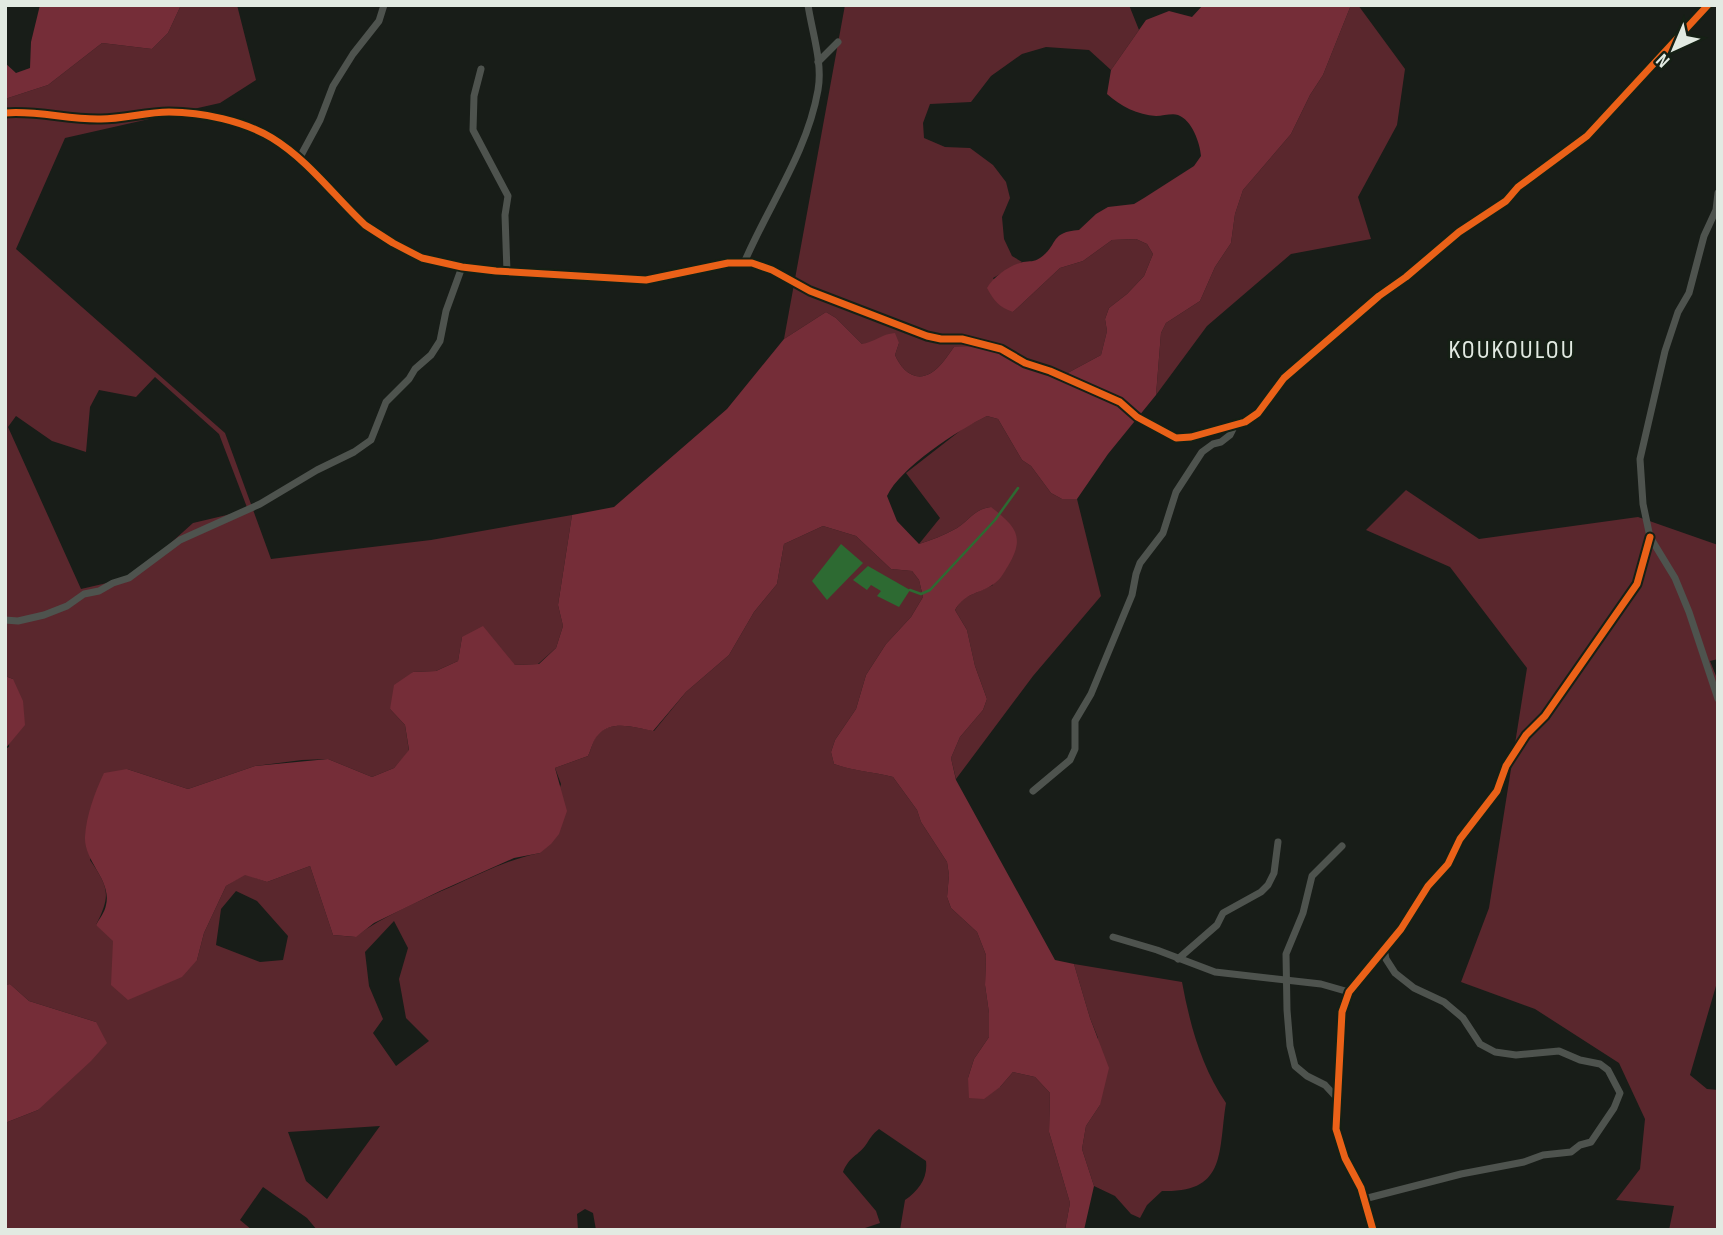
<svg xmlns="http://www.w3.org/2000/svg" width="1723" height="1235" viewBox="0 0 1723 1235" font-family="'Sofia Sans Condensed',sans-serif">
	<rect width="100%" height="100%" fill="#181d18"/>
	<g fill="#5a272d" fill-rule="evenodd">
		<path d="M 181,5 L 237,5 L 256,80 L 220,103 L 65,138 L 16,249 L 225,433 L 271,559 L 431,540 L 572,515 L 558,605 L 563,626 L 556,648 L 538,664 L 515,665 L 462,637 L 458,661 L 436,671 L 413,672 L 390,709 L 405,725 L 409,751 L 394,768 L 372,777 L 328,759 L 302,760 L 255,766 L 188,789 L 127,769 L 90,860 C 109,888 111,895 96,925 L 197,960 L 204,933 L 226,886 L 245,874 L 267,882 L 310,866 L 333,935 L 355,937 C 385,915 419,901 453,886 C 482,873 509,859 540,853 L 561,784 L 555,768 L 588,756 C 591,750 593,740 597,735 C 612,719 636,728 654,731 L 686,692 L 729,655 L 754,612 L 777,584 L 784,544 L 823,526 L 856,536 L 891,569 L 912,571 L 919,580 L 923,597 L 911,617 L 886,644 L 866,675 L 856,709 L 835,740 L 831,752 L 834,764 C 853,771 874,772 893,777 L 917,810 L 921,822 L 947,862 L 949,875 L 947,897 L 951,908 L 977,932 L 986,955 L 985,985 L 989,1013 L 989,1037 L 974,1059 L 968,1078 L 1000,1087 L 1013,1072 L 1035,1077 L 1050,1093 L 1049,1132 L 1070,1203 L 1065,1230 L 900,1230 L 905,1200 C 919,1190 928,1178 926,1161 L 879,1129 C 872,1134 870,1139 865,1146 C 856,1157 849,1157 843,1172 L 876,1211 L 880,1223 L 859,1230 L 596,1230 L 593,1213 L 585,1209 L 577,1214 L 578,1230 L 317,1230 L 307,1218 L 263,1187 L 240,1220 L 252,1230 L 5,1230 L 5,1123 L 38,1110 L 96,1022 L 29,1001 L 10,984 L 5,985 L 5,749 L 9,747 L 13,679 L 5,676 L 5,99 L 48,85 L 102,43 L 152,49 L 168,33 ZM 155,377 L 219,434 L 248,510 L 193,523 L 133,577 L 81,589 L 8,427 L 16,416 L 52,441 L 86,452 L 90,407 L 99,390 L 136,397 ZM 236,891 L 257,901 L 288,936 L 283,960 L 260,962 L 216,945 L 221,909 ZM 394,921 L 408,948 L 399,979 L 406,1018 L 429,1041 L 396,1066 L 373,1033 L 383,1019 L 369,986 L 365,952 ZM 380,1126 L 327,1199 L 306,1181 L 288,1132 Z"/>
		<path d="M 845,5 L 1129,5 L 1139,30 L 1111,70 L 1089,50 L 1046,47 L 1022,54 L 991,76 L 971,102 L 930,104 L 923,123 L 924,138 L 945,147 L 970,148 L 993,165 L 1006,182 L 1010,198 L 1002,217 L 1004,239 L 1012,256 L 1022,262 L 993,278 L 1013,312 L 1060,268 L 1083,261 L 1112,240 L 1136,239 L 1147,244 L 1153,254 L 1144,276 L 1127,294 L 1109,308 L 1105,319 L 1107,331 L 1101,355 L 1062,376 L 1050,376 L 1004,351 L 954,347 C 948,355 940,368 931,373 C 914,383 901,369 895,355 L 899,343 L 862,344 L 836,318 L 826,312 L 784,339 Z"/>
		<polygon points="1351,5 1358,5 1405,69 1397,125 1358,197 1371,239 1291,254 1207,326 1156,395 1161,333 1166,323 1200,301 1215,267 1231,243 1235,214 1243,190 1291,134 1310,95 1323,75"/>
		<path d="M 987,416 L 998,419 L 1022,460 L 1031,466 L 1051,493 L 1062,499 L 1077,499 L 1101,596 L 1033,676 L 956,779 L 951,758 L 960,737 L 983,710 L 987,699 L 975,666 L 967,630 L 955,610 L 962,599 L 993,585 L 991,507 C 974,509 971,519 957,528 C 944,535 932,540 919,544 L 940,518 L 906,473 L 965,427 Z"/>
		<polygon points="1406,490 1479,539 1638,517 1718,545 1718,659 1710,661 1718,681 1718,979 1690,1075 1707,1089 1718,1090 1718,1230 1669,1230 1674,1206 1616,1200 1640,1169 1645,1119 1619,1063 1535,1009 1461,982 1489,908 1527,668 1450,567 1366,530"/>
		<path d="M 1074,964 L 1182,982 C 1190,1025 1201,1066 1226,1103 C 1218,1152 1227,1193 1162,1191 L 1147,1205 L 1140,1218 L 1131,1214 L 1115,1196 L 1094,1186 L 1082,1149 L 1086,1126 L 1100,1105 L 1098,1038 L 1090,1018 Z"/>
	</g>
	<g fill="#752d38">
		<polygon points="40,5 181,5 168,33 152,49 102,43 48,85 5,99 5,63 16,73 30,68 31,42"/>
		<path d="M 1203,5 L 1351,5 L 1323,75 L 1310,95 L 1291,134 L 1243,190 L 1235,214 L 1231,243 L 1215,267 L 1200,301 L 1166,323 L 1161,333 L 1156,395 L 1108,454 L 1077,499 L 1062,499 L 1051,493 L 1031,466 L 1022,460 L 998,419 L 987,416 C 958,430 900,468 887,496 L 897,521 L 919,544 C 932,540 944,535 957,528 C 971,519 974,509 991,507 C 1015,526 1026,536 1008,566 C 1004,572 1001,579 995,583 C 980,595 966,591 955,610 L 967,630 L 975,666 L 987,699 L 983,710 L 960,737 L 951,758 L 956,780 L 1055,960 L 1074,964 L 1090,1018 L 1109,1068 L 1100,1105 L 1086,1126 L 1082,1149 L 1094,1186 L 1084,1230 L 1065,1230 L 1070,1203 L 1049,1132 L 1050,1093 L 1035,1077 L 1013,1072 L 1000,1087 L 984,1099 L 969,1098 L 968,1078 L 974,1059 L 989,1037 L 989,1013 L 985,985 L 986,955 L 977,932 L 951,908 L 947,897 L 949,875 L 947,862 L 921,822 L 917,810 L 893,777 C 874,772 852,771 834,764 L 831,752 L 835,740 L 856,709 L 866,675 L 886,644 L 911,617 L 923,597 L 919,580 L 912,571 L 891,569 L 856,536 L 823,526 L 784,544 L 777,584 L 754,612 L 729,655 L 686,692 L 653,731 C 636,728 612,719 598,735 C 593,740 591,750 588,756 L 555,768 L 567,811 L 559,834 L 551,844 L 540,853 L 514,858 L 440,891 L 374,923 L 356,937 L 333,935 L 310,866 L 267,882 L 245,875 L 226,886 L 204,933 L 197,960 L 182,977 L 128,1000 L 111,985 L 113,941 L 96,925 C 99,919 105,912 106,905 C 112,880 84,862 85,837 C 86,816 95,792 104,773 L 127,769 L 188,789 L 255,766 L 328,759 L 372,777 L 394,768 L 409,750 L 405,725 L 390,709 L 394,685 L 413,672 L 436,671 L 458,661 L 462,637 L 483,626 L 515,665 L 539,664 L 556,648 L 563,626 L 558,605 L 572,515 L 614,507 L 727,409 L 784,339 L 826,312 L 836,318 L 862,344 C 875,342 881,334 895,333 L 899,343 L 895,355 C 901,369 914,383 931,373 C 940,368 948,355 954,347 L 980,346 L 1004,351 L 1050,376 L 1062,376 L 1101,355 L 1107,331 L 1105,319 L 1109,308 L 1127,294 L 1144,276 L 1153,254 L 1147,244 L 1136,239 L 1112,240 L 1083,261 L 1060,268 L 1013,312 C 999,307 994,301 987,288 C 994,276 1010,265 1023,262 C 1030,261 1034,262 1040,258 C 1059,245 1049,232 1079,230 L 1096,214 L 1108,207 L 1134,204 L 1144,198 L 1194,166 L 1201,156 C 1200,143 1192,120 1178,115 C 1172,113 1163,116 1156,116 C 1138,115 1120,106 1107,94 L 1111,70 L 1146,20 L 1169,11 L 1192,17 Z"/>
		<polygon points="5,676 13,679 23,701 25,725 5,749"/>
		<polygon points="10,984 29,1001 96,1022 107,1043 91,1061 38,1110 5,1123 5,985"/>
	</g>
	<g fill="#2d6a32">
		<polygon points="841,544 863,563 827,600 812,581"/>
		<polygon points="868,566 910,590 899,607 877,596 881,591 871,585 867,590 853,580"/>
	</g>
	<g fill="none" stroke-linecap="round" stroke-linejoin="round">
		<polyline stroke="#2d6a32" stroke-width="2.5" points="910,590 921,594 930,590 995,520 1018,488"/>
		<g stroke="#4e534e" stroke-width="7">
			<polyline points="818,62 838,42"/>
			<polyline points="481,69 474,96 473,130 508,196 505,215 507,272"/>
			<path d="M 5,113 C 37,110 69,120 101,119 C 124,119 146,112 169,112 C 202,112 244,121 272,138 C 308,160 334,196 365,225 L 393,243 L 422,258 L 462,267 L 496,271 L 646,280 L 728,263 L 752,263 L 772,270 L 810,291 L 927,336 L 941,339 L 962,339 L 1001,349 L 1025,363 L 1050,371 L 1120,402 L 1137,417 L 1176,438 L 1191,437 L 1245,422 L 1258,413 L 1284,378 L 1379,296 L 1406,277 L 1459,232 L 1506,201 L 1518,187 L 1587,136 L 1708,5"/>
			<polyline points="299,159 320,120 333,86 353,54 379,21 384,5"/>
			<polyline points="1718,193 1716,210 1704,236 1689,293 1678,312 1665,351 1640,459 1643,504 1650,537 1675,578 1689,612 1718,699"/>
			<path d="M 744,263 C 768,206 807,153 818,90 C 823,63 812,32 808,5"/>
			<polyline points="5,620 18,621 44,615 67,606 84,594 99,591 113,583 129,578 180,540 260,504 317,470 354,452 371,440 386,402 409,379 415,369 431,355 440,341 446,311 462,267"/>
			<polyline points="1033,791 1070,760 1075,749 1075,721 1091,694 1132,595 1136,574 1140,563 1163,533 1176,492 1202,452 1213,444 1221,442 1230,435 1235,425"/>
			<polyline points="1113,937 1157,950 1215,972 1321,984 1349,992"/>
			<polyline points="1178,959 1217,925 1223,913 1261,892 1268,885 1274,873 1278,842"/>
			<polyline points="1337,1098 1325,1085 1307,1076 1295,1066 1290,1046 1287,1010 1286,954 1303,913 1312,876 1342,846"/>
			<polyline points="1364,1199 1461,1174 1524,1162 1543,1155 1571,1152 1580,1145 1591,1142 1614,1108 1620,1093 1608,1070 1600,1064 1580,1060 1559,1051 1516,1055 1495,1052 1480,1044 1463,1018 1444,1002 1414,988 1395,973 1386,959 1384,949"/>
			<polyline points="1373,1230 1361,1188 1345,1158 1336,1129 1342,1012 1349,992 1401,929 1428,886 1448,864 1460,839 1497,791 1506,766 1526,735 1545,716 1637,584 1650,537"/>
		</g>
		<g stroke="#152015" stroke-width="11">
			<g id="cycleway">
				<path d="M 5,113 C 37,110 69,120 101,119 C 124,119 146,112 169,112 C 202,112 244,121 272,138 C 308,160 334,196 365,225 L 393,243 L 422,258 L 462,267 L 496,271 L 646,280 L 728,263 L 752,263 L 772,270 L 810,291 L 927,336 L 941,339 L 962,339 L 1001,349 L 1025,363 L 1050,371 L 1120,402 L 1137,417 L 1176,438 L 1191,437 L 1245,422 L 1258,413 L 1284,378 L 1379,296 L 1406,277 L 1459,232 L 1506,201 L 1518,187 L 1587,136 L 1708,5"/>
				<polyline points="1373,1230 1361,1188 1345,1158 1336,1129 1342,1012 1349,992 1401,929 1428,886 1448,864 1460,839 1497,791 1506,766 1526,735 1545,716 1637,584 1650,537"/>
			</g>
		</g>
		<use href="#cycleway" stroke="#ea6118" stroke-width="7"/>
	</g>
	<g text-anchor="middle" dominant-baseline="central" stroke-width="5" stroke-linejoin="round" paint-order="stroke">
		<g font-size="26" letter-spacing="2" fill="#e2eae2" stroke="#152015">
			<text x="1512" y="350">KOUKOULOU</text>
		</g>
	</g>
	<rect width="1723" height="1235" fill="none" stroke="#e2eae2" stroke-width="14"/>
	<g transform="translate(1674 49) rotate(224)" stroke="#152015" stroke-width="5" paint-order="stroke">
	<path d="M0-5L12 26L0 18L-12 26Z" fill="#e2eae2"/>
	<text y="-10" font-size="19" font-weight="bold" text-anchor="middle" fill="#e2eae2">N</text>
	</g>
</svg>
